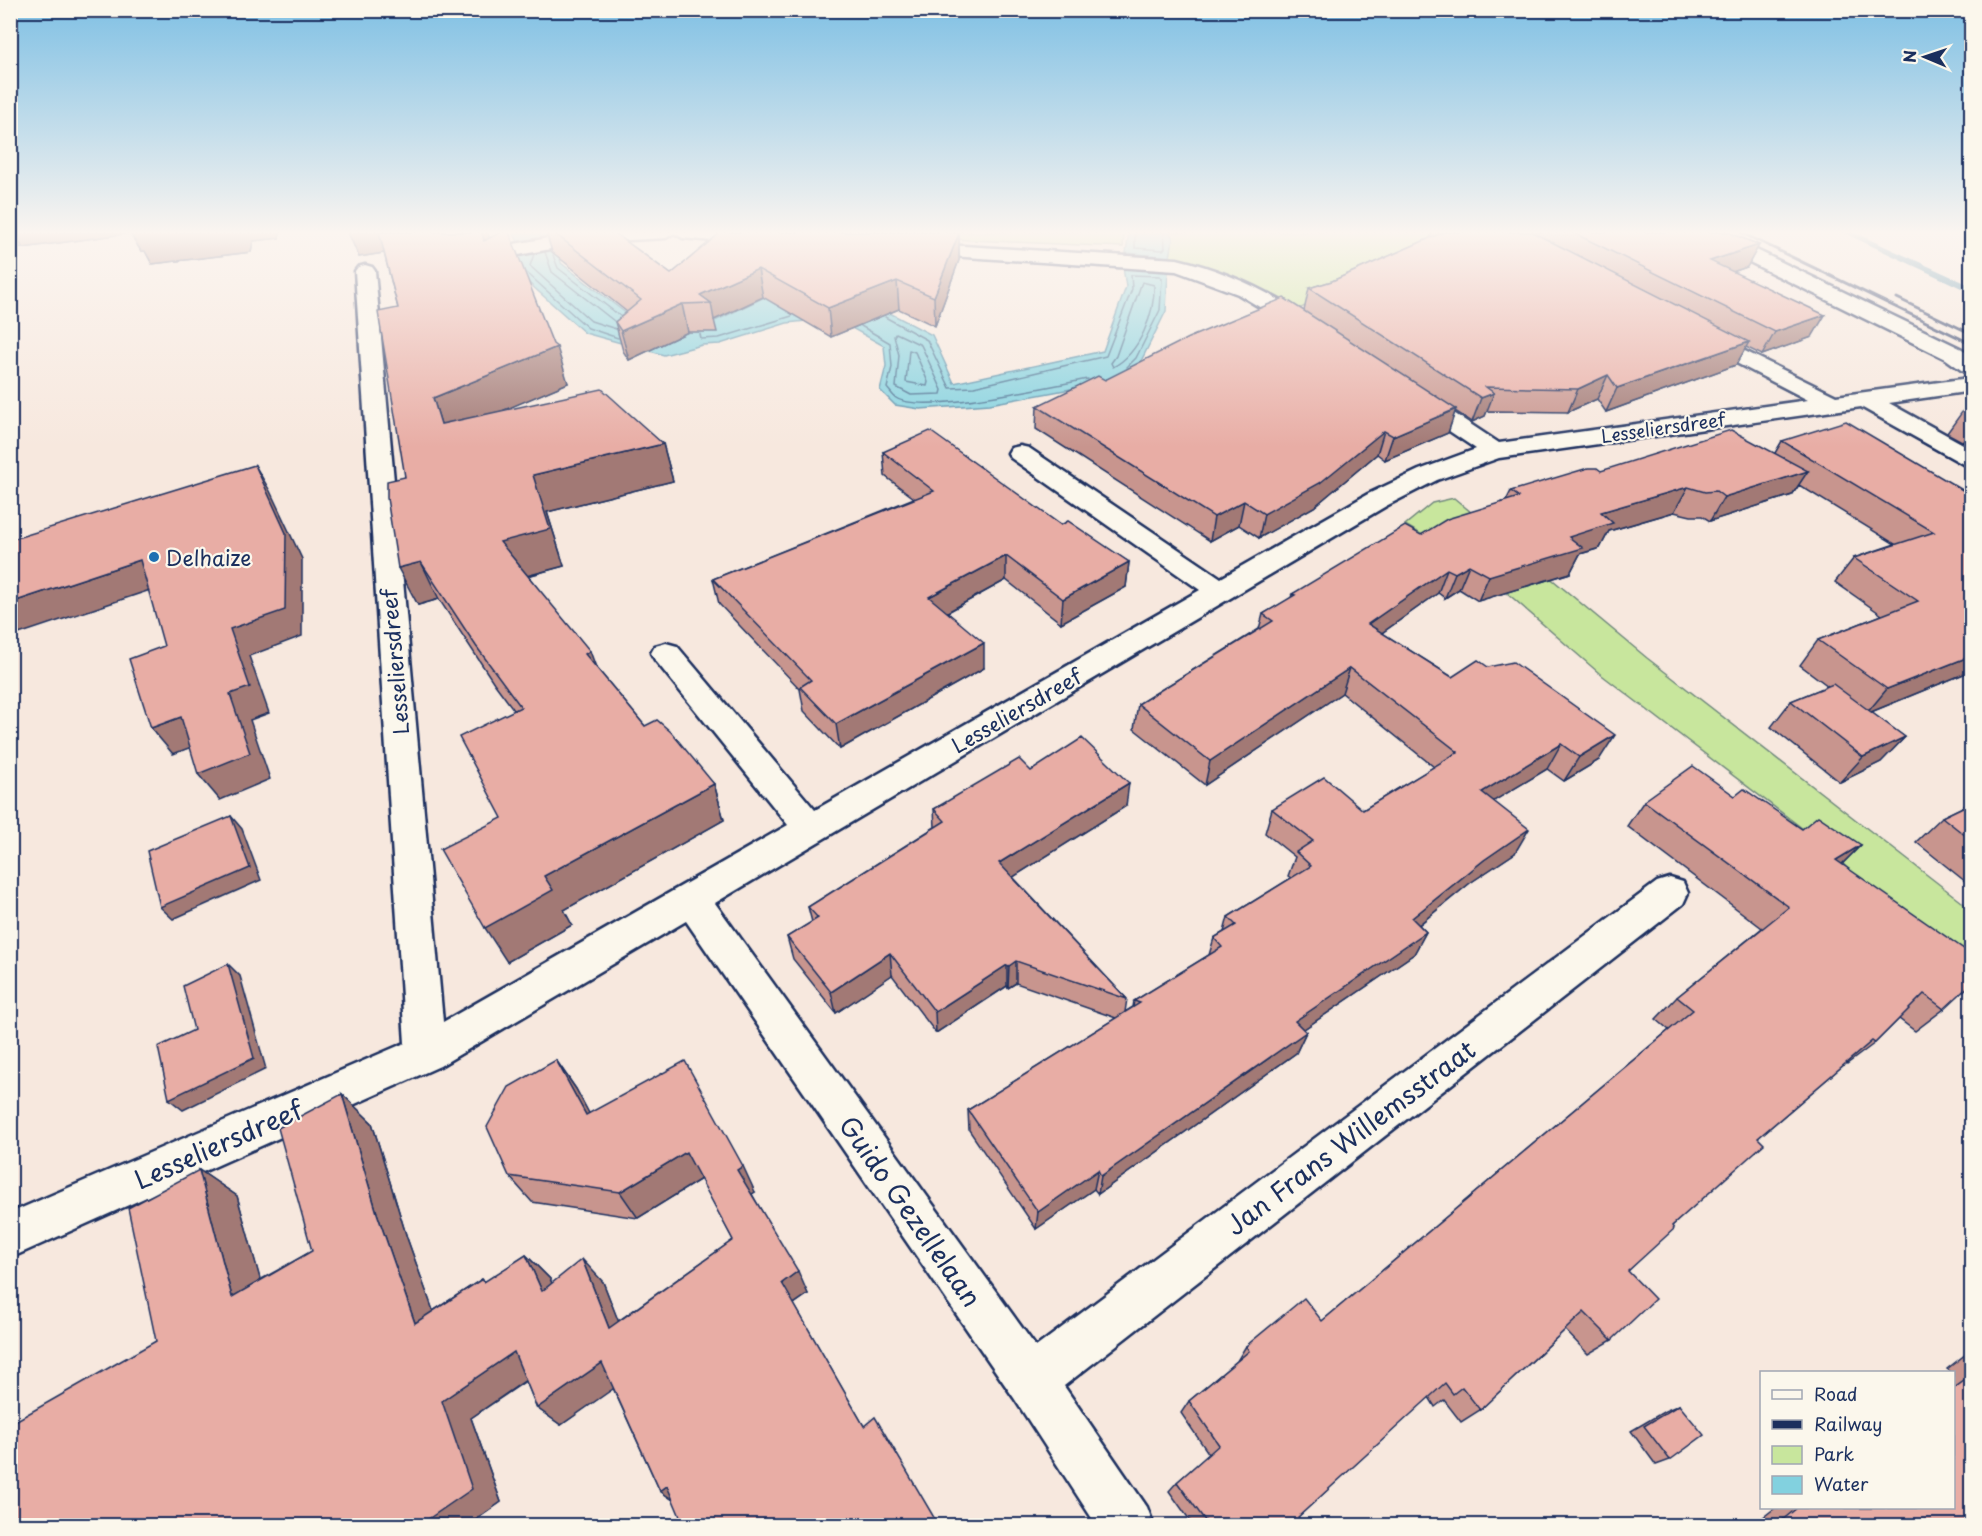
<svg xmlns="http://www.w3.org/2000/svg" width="1982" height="1536" viewBox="0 0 1982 1536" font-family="'Playpen Sans',sans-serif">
	<rect width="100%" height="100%" fill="#f7e8de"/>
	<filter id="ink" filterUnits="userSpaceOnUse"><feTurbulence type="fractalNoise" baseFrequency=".0167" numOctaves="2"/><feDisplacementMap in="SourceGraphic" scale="12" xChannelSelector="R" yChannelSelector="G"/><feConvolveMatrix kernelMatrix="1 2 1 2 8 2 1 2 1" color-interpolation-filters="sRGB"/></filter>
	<g filter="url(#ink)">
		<g fill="#c8e69d" stroke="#728a7e" stroke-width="1.5">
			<polygon points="867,232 1124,232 1123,247 866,235"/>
			<polygon points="1169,232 1443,232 1382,273 1294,311 1211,268 1170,257 1173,238"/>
			<polygon points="1454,498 1647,658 1971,909 1971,990 1824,845 1599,673 1476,566 1405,525 1432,503"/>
		</g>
		<g fill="#82d1df" stroke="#5990ab" stroke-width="1.5">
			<polygon points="513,232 565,232 558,248 561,263 644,327 683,333 717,320 781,289 884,310 932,335 954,383 1103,351 1126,287 1123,267 1168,271 1166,311 1141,361 1124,379 990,404 920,409 895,405 880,390 886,366 884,346 836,319 806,321 787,323 720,344 702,345 664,355 585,333 511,267 508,259 519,244"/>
			<polygon points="1129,232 1169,232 1173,238 1170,257 1126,253"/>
		</g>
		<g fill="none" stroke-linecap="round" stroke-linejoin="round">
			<g stroke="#447092" stroke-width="1.5">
				<polyline points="1135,232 1135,248 1163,250 1165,248 1164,232"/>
				<polyline points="545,252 552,272 614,321"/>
				<polyline points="534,254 530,266 591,321 616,329"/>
				<polyline points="553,255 558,268 620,316"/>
				<polyline points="527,273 588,328 618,338"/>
				<path d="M 1142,282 L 1154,285 C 1155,313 1140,353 1113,367 L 1111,363 L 1116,356 Z"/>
				<polyline points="885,317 927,340 950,388 974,387 1106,356 1132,289 1131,275 1160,276 1162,279 1160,310 1136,358 1127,367"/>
				<path d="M 861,326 L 890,343 L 892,367 L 887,388 C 890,391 893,396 896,398 C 922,415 1054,385 1088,379"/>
				<polygon points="896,333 921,345 942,390 941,394 911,395 896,387 899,355 894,336"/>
				<polyline points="700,334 701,339 719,338 792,316"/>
				<polygon points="909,350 915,352 928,382 927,386 906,382"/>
			</g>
			<polygon fill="#5990ab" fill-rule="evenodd" points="1842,232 1853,232 1972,286 1972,293"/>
			<g stroke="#1b2f5e" stroke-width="5">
				<g id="street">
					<polygon points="603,232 740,232 770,236 773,240 770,244 763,246 683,238 674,233 666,238 610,241 603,239 600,235"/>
					<polygon points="1695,232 1719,232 1962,349 1972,356 1972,374 1964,372 1946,359 1697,236"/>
					<polygon points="560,236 567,238 570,242 567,246 480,262 473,260 470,256 473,252 480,250"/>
					<path d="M 914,243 L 1177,259 C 1219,269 1257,286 1293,308 C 1302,313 1314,318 1320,327 L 1317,332 L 1309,333 L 1301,332 L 1238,294 L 1176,271 L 907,253 L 904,249 L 907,245 Z"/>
					<polygon points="365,265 372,267 375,271 443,1022 788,825 655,660 651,653 655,646 666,643 677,646 815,810 1200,590 1011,458 1008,453 1011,448 1020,446 1029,448 1221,578 1368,494 1419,470 1476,449 1406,402 1402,397 1406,392 1414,390 1422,392 1499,443 1808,400 1694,341 1691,336 1694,331 1702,330 1836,396 1962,379 1972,375 1972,391 1889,403 1972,449 1972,466 1963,464 1861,407 1499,458 1437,480 1386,506 715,903 1036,1347 1657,882 1670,878 1683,882 1688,893 1683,904 1064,1386 1147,1507 1154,1526 1097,1526 1014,1398 686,921 440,1066 10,1258 10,1213 405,1043 355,271 358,267"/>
				</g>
			</g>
			<use href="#street" fill="#fbf7ec" fill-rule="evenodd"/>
			<g stroke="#1b2f5e" stroke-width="3">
				<polyline points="1740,232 1972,344"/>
				<polyline points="1897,298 1972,334"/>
			</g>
		</g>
		<g fill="#c8958e" stroke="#1b2f5e" stroke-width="1.5">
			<polygon points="10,232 280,232 279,238 253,241 251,252 152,264 145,251 141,251 130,233 23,248 14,246 10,246"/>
			<polygon points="348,232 488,232 489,238 568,383 503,410 663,444 673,481 547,512 564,566 528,576 596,667 645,726 714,784 724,820 564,910 572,925 507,962 502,818 514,710 494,683 439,599 418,605 405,477 398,308 384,253 359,257"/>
			<polygon points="546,232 613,232 671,274 959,233 959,260 935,326 899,309 831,337 763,297 714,320 717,332 688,332 629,360 623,351 615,322 627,312 552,252"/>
			<polygon points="1432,232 1728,232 1759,245 1747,267 1733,272 1812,337 1762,355 1746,347 1736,365 1606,412 1597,399 1568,412 1487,411 1485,416 1472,422 1455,411 1448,433 1385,460 1377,454 1314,507 1259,538 1239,525 1210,541 1036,429 1037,406 1105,380 1304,311 1309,288 1332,281 1430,238"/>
			<polygon points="1971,405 1971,446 1947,433 1965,408"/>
			<polygon points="1782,441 1971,495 1971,671 1871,712 1905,737 1881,762 1840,782 1771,727 1791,701 1828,686 1800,665 1818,640 1882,615 1835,582 1854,558 1895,544 1799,485 1792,495 1710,521 1702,516 1691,516 1674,512 1609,531 1600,548 1580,554 1570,573 1478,601 1459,589 1445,598 1438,593 1382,633 1452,677 1599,760 1564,781 1547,769 1493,801 1515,853 1470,883 1419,925 1426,932 1414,954 1304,1029 1306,1032 1296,1053 1098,1194 1094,1189 1036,1229 969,1130 968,1110 1116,1018 1016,983 1008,988 1007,986 936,1033 892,975 836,1013 793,959 787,937 812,922 808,907 935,827 934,809 1031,771 1126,806 1013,877 1127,999 1125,1012 1133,1007 1134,1001 1209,955 1214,938 1224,932 1228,917 1291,878 1288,876 1295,857 1265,833 1272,809 1363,810 1434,767 1342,693 1205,785 1134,729 1138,704 1259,629 1263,614 1291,598 1292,594 1421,535 1506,501 1511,491 1601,471 1775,453"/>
			<polygon points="883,452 1061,525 1129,562 1126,587 1061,623 1006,580 948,612 984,668 840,749 804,711 800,689 719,604 713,579 914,498 885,476"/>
			<polygon points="1735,796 1802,829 1861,845 1842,864 1944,1009 1915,1031 1899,1019 1875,1043 1847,1064 1846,1063 1758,1138 1628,1271 1612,1340 1588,1354 1565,1330 1480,1410 1461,1422 1444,1400 1435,1407 1429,1397 1298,1517 1304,1526 1194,1526 1169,1491 1177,1482 1209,1454 1181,1413 1189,1401 1237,1361 1246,1346 1322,1321 1669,1030 1656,1019 1677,997 1762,928 1627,826 1644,801"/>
			<polygon points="1971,803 1971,886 1916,842 1942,817"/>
			<polygon points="556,1060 576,1089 589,1114 755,1192 752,1194 808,1294 794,1304 864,1426 939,1526 673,1500 660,1491 613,1388 561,1425 537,1408 526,1381 471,1418 501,1502 467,1526 10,1526 156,1341 199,1170 237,1196 260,1280 312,1251 342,1094 372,1123 407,1238 433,1311 482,1279 485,1282 526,1255 550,1279 552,1283 603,1282 618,1321 733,1240 701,1179 638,1218 532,1202 509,1176"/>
			<polygon points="1971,1350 1971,1526 1752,1526 1775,1508 1953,1508 1953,1372 1951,1372 1947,1369"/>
			<polygon points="1679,1405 1670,1460 1656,1465 1631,1431 1665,1411"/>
		</g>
		<g fill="#a27974" stroke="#1b2f5e" stroke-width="1.5">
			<polygon points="13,232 280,232 279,238 253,241 251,252 152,264 145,251 141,251 130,233 23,248"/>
			<polygon points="348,232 381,232 389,252 359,257"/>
			<polygon points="459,232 488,232 490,246"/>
			<polygon points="959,233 959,260 935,326 934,297"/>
			<polygon points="10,240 14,246 10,246"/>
			<polygon points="1759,245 1747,267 1699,283 1710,261"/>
			<polygon points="758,269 763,297 714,320 711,303 700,295"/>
			<polygon points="897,281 899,309 831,337 828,308"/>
			<polygon points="682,304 688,332 629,360 621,331"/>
			<polygon points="1825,315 1812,337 1762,355 1775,332"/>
			<polygon points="1749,342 1736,365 1606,412 1617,388"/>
			<polygon points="557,347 568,383 448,434 441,424 433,398"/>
			<polygon points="1608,375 1597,399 1568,412 1578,389"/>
			<polygon points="1494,393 1485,416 1472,422 1481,398"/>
			<polygon points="1456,409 1448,433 1385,460 1393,436"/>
			<polygon points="1384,431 1377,454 1314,507 1259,538 1264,514"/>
			<polygon points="663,444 673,481 547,512 564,566 515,579 500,542 533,475"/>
			<polygon points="255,465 270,491 302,559 302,636 249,656 269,713 250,720 270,779 220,800 198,774 230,694 230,629"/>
			<polygon points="1808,471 1792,495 1710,521 1724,497"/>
			<polygon points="1688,487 1674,512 1609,531 1600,548 1580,554 1570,573 1478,601 1489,576 1569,537 1601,512"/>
			<polygon points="1244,501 1239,525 1210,541 1214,517"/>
			<polygon points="1006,556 1006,580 931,621 929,597"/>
			<polygon points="140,560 159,587 10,637 10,603"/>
			<polygon points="421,562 439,599 418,605 398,568"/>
			<polygon points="1129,562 1126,587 1061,623 1063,599"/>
			<polygon points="1469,565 1459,589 1445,598 1455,573"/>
			<polygon points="1447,569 1438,593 1359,649 1368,624"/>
			<polygon points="984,643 984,668 840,749 836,724"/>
			<polygon points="590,651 604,689 585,654"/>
			<polygon points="1971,656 1971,671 1866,714 1887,689"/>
			<polygon points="1350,668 1342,693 1205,785 1210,761"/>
			<polygon points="181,717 202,743 173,754 151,728"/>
			<polygon points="1615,735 1599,760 1564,781 1579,757"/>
			<polygon points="1905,737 1881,762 1840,782 1863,757"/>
			<polygon points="1561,744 1547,769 1469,816 1482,792"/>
			<polygon points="1129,783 1126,806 999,886 999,863"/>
			<polygon points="714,784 724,820 564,910 572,925 507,962 485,928 544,876"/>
			<polygon points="231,816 242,829 261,880 173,919 160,907"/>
			<polygon points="1529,829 1515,853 1470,883 1400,940 1412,918 1484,860"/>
			<polygon points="1861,845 1837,869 1836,860"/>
			<polygon points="1426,932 1414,954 1285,1042 1295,1021"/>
			<polygon points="890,953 892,975 836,1013 831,992"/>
			<polygon points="1016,961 1016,983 1008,988 1009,966"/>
			<polygon points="228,964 240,976 266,1069 183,1110 169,1099"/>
			<polygon points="1007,965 1007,986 936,1033 935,1012"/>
			<polygon points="1306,1032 1296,1053 1098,1194 1101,1176"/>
			<polygon points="556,1060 576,1089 605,1143 586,1115"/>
			<polygon points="342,1094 372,1123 407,1238 445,1344 415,1323 377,1213"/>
			<polygon points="686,1152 701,1179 638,1218 620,1192"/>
			<polygon points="743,1166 755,1192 749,1196 737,1170"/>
			<polygon points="199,1170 237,1196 271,1318 232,1297"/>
			<polygon points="1098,1170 1094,1189 1036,1229 1038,1212"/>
			<polygon points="526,1255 550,1279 565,1313 542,1291"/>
			<polygon points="582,1259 603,1282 629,1348 609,1328"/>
			<polygon points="798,1271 808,1294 792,1305 782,1283"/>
			<polygon points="514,1352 539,1371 471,1418 501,1502 467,1526 418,1526 442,1401"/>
			<polygon points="602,1363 623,1382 561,1425 537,1408"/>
			<polygon points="667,1486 679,1504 660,1491"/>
		</g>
		<g fill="#e8ada5" stroke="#1b2f5e" stroke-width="1.5">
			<polygon points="379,232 482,232 484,241 501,232 509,232 553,344 557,347 433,398 441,424 602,389 663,444 533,475 550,529 500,542 590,651 585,654 645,726 657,720 671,732 714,784 544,876 553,890 485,928 440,849 502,818 459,737 521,707 476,646 421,562 398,568 387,498 387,481 405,477 378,312 398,308"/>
			<polygon points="553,232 613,232 671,274 721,232 940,232 959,233 934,297 897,281 828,308 758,269 700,295 711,303 682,304 621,331 615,322 641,300"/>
			<polygon points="1444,232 1532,232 1749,342 1617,388 1608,375 1578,389 1486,387 1494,393 1481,398 1309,288 1332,281"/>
			<polygon points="1572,232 1728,232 1759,245 1710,261 1825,315 1775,332"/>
			<polygon points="1284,298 1456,409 1393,436 1384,431 1320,483 1264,514 1244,501 1214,517 1037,406 1098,376 1105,380 1188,338"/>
			<polygon points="1971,405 1971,412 1965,408"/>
			<polygon points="1846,421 1971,495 1971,656 1887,689 1818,640 1918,601 1854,558 1934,532 1782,441"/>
			<polygon points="1731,430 1808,471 1724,497 1716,491 1705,492 1688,487 1601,512 1613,523 1569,537 1583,548 1489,576 1469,565 1455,573 1447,569 1368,624 1452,677 1478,660 1488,667 1513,662 1615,735 1579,757 1561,744 1482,792 1529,829 1484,860 1412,918 1426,932 1295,1021 1306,1032 1101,1176 1098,1170 1038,1212 968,1110 1140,1003 1134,1001 1222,947 1214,938 1236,925 1228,917 1311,866 1296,852 1313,841 1272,809 1324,777 1363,810 1458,752 1350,668 1210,761 1138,704 1273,621 1263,614 1295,595 1292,594 1405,526 1421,535 1447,519 1519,497 1511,491 1588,468 1597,468 1601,471"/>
			<polygon points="930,431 1061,525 1068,521 1129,562 1063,599 1006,556 929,597 984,643 836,724 800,687 811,680 713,579 934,491 883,452"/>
			<polygon points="255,465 286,533 285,610 230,629 250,687 230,694 250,753 198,774 181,717 151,728 129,659 164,646 140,560 10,603 10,540"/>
			<polygon points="1833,684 1905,737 1863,757 1791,701"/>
			<polygon points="1082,738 1129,783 999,863 1127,999 1016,961 1009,966 1007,965 935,1012 890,953 831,992 787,937 818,918 808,907 945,821 934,809 1019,759 1031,771"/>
			<polygon points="1693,766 1735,796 1744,789 1802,829 1818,816 1861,845 1836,860 1971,954 1971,984 1944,1009 1924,994 1875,1043 1872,1041 1758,1138 1764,1144 1672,1226 1674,1229 1628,1271 1655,1299 1612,1340 1584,1312 1480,1410 1462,1387 1453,1394 1445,1383 1298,1517 1304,1526 1209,1526 1177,1482 1219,1445 1189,1401 1249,1351 1246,1346 1304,1298 1322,1321 1693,1010 1677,997 1789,907 1644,801"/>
			<polygon points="1971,803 1971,840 1942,817"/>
			<polygon points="231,816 250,868 160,907 147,851"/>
			<polygon points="228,964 254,1058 169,1099 158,1047 194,1030 183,986"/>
			<polygon points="556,1060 586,1115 685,1061 743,1166 737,1170 798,1271 782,1283 864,1426 875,1417 939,1526 684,1526 667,1486 660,1491 602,1363 537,1408 514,1352 442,1401 472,1489 418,1526 10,1526 10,1424 156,1341 128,1208 199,1170 232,1297 312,1251 278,1128 342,1094 377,1213 415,1323 482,1279 484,1282 526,1255 542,1291 582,1259 609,1328 733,1240 686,1152 620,1192 509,1176 487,1127 509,1087"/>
			<polygon points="1971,1376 1971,1526 1775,1526 1797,1508 1953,1508 1953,1389"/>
			<polygon points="1679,1405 1704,1435 1670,1460 1644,1426"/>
		</g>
	</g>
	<linearGradient id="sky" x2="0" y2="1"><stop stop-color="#7fc0e4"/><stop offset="0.52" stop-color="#fbf5f0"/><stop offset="1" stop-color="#fbf5f0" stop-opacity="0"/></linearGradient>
	<rect width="1982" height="447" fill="url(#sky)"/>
	<circle fill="#1f6fb2" stroke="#fbf7ec" stroke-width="2" cx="154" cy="557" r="6"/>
	<g text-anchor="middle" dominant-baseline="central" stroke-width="4.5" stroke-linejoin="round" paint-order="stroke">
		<g font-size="18" fill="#1b2f5e" stroke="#fbf7ec">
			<text transform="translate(1663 427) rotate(-8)">Lesseliersdreef</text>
		</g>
		<g font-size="21" fill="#1b2f5e" stroke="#fbf7ec" text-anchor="start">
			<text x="166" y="557">Delhaize</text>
		</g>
		<g font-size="21" fill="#1b2f5e" stroke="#fbf7ec">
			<text transform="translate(394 662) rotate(-95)">Lesseliersdreef</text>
			<text transform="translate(1016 710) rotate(-30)">Lesseliersdreef</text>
		</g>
		<g font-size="26" fill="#1b2f5e" stroke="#fbf7ec">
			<text transform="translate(1350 1137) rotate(-37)">Jan Frans Willemsstraat</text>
			<text transform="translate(218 1144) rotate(-24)">Lesseliersdreef</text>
			<text transform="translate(911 1211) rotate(55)">Guido Gezellelaan</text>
		</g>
	</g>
	<rect width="1982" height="1536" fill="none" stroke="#fbf7ec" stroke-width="36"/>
	<rect x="18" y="18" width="1946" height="1500" fill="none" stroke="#1b2f5e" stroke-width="2" filter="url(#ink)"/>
	<rect x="1760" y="1371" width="195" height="138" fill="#fbf7ec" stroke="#a1a7b3" stroke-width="1.5"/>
	<rect x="1772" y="1390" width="30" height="9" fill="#fbf7ec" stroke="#a1a7b3" stroke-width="1.5"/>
	<text x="1814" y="1401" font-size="18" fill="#1b2f5e">Road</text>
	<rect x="1772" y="1420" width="30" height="9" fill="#1b2f5e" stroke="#a1a7b3" stroke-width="1.5"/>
	<text x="1814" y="1431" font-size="18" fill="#1b2f5e">Railway</text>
	<rect x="1772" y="1446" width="30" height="18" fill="#c8e69d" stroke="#a1a7b3" stroke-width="1.5"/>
	<text x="1814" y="1461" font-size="18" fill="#1b2f5e">Park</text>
	<rect x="1772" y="1476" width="30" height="18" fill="#82d1df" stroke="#a1a7b3" stroke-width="1.5"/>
	<text x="1814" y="1491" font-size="18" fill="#1b2f5e">Water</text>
	<g transform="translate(1925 57) rotate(272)" stroke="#fbf7ec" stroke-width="4.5" paint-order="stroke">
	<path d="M0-4.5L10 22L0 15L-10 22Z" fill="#1b2f5e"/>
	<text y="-9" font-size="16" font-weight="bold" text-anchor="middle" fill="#1b2f5e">N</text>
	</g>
</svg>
